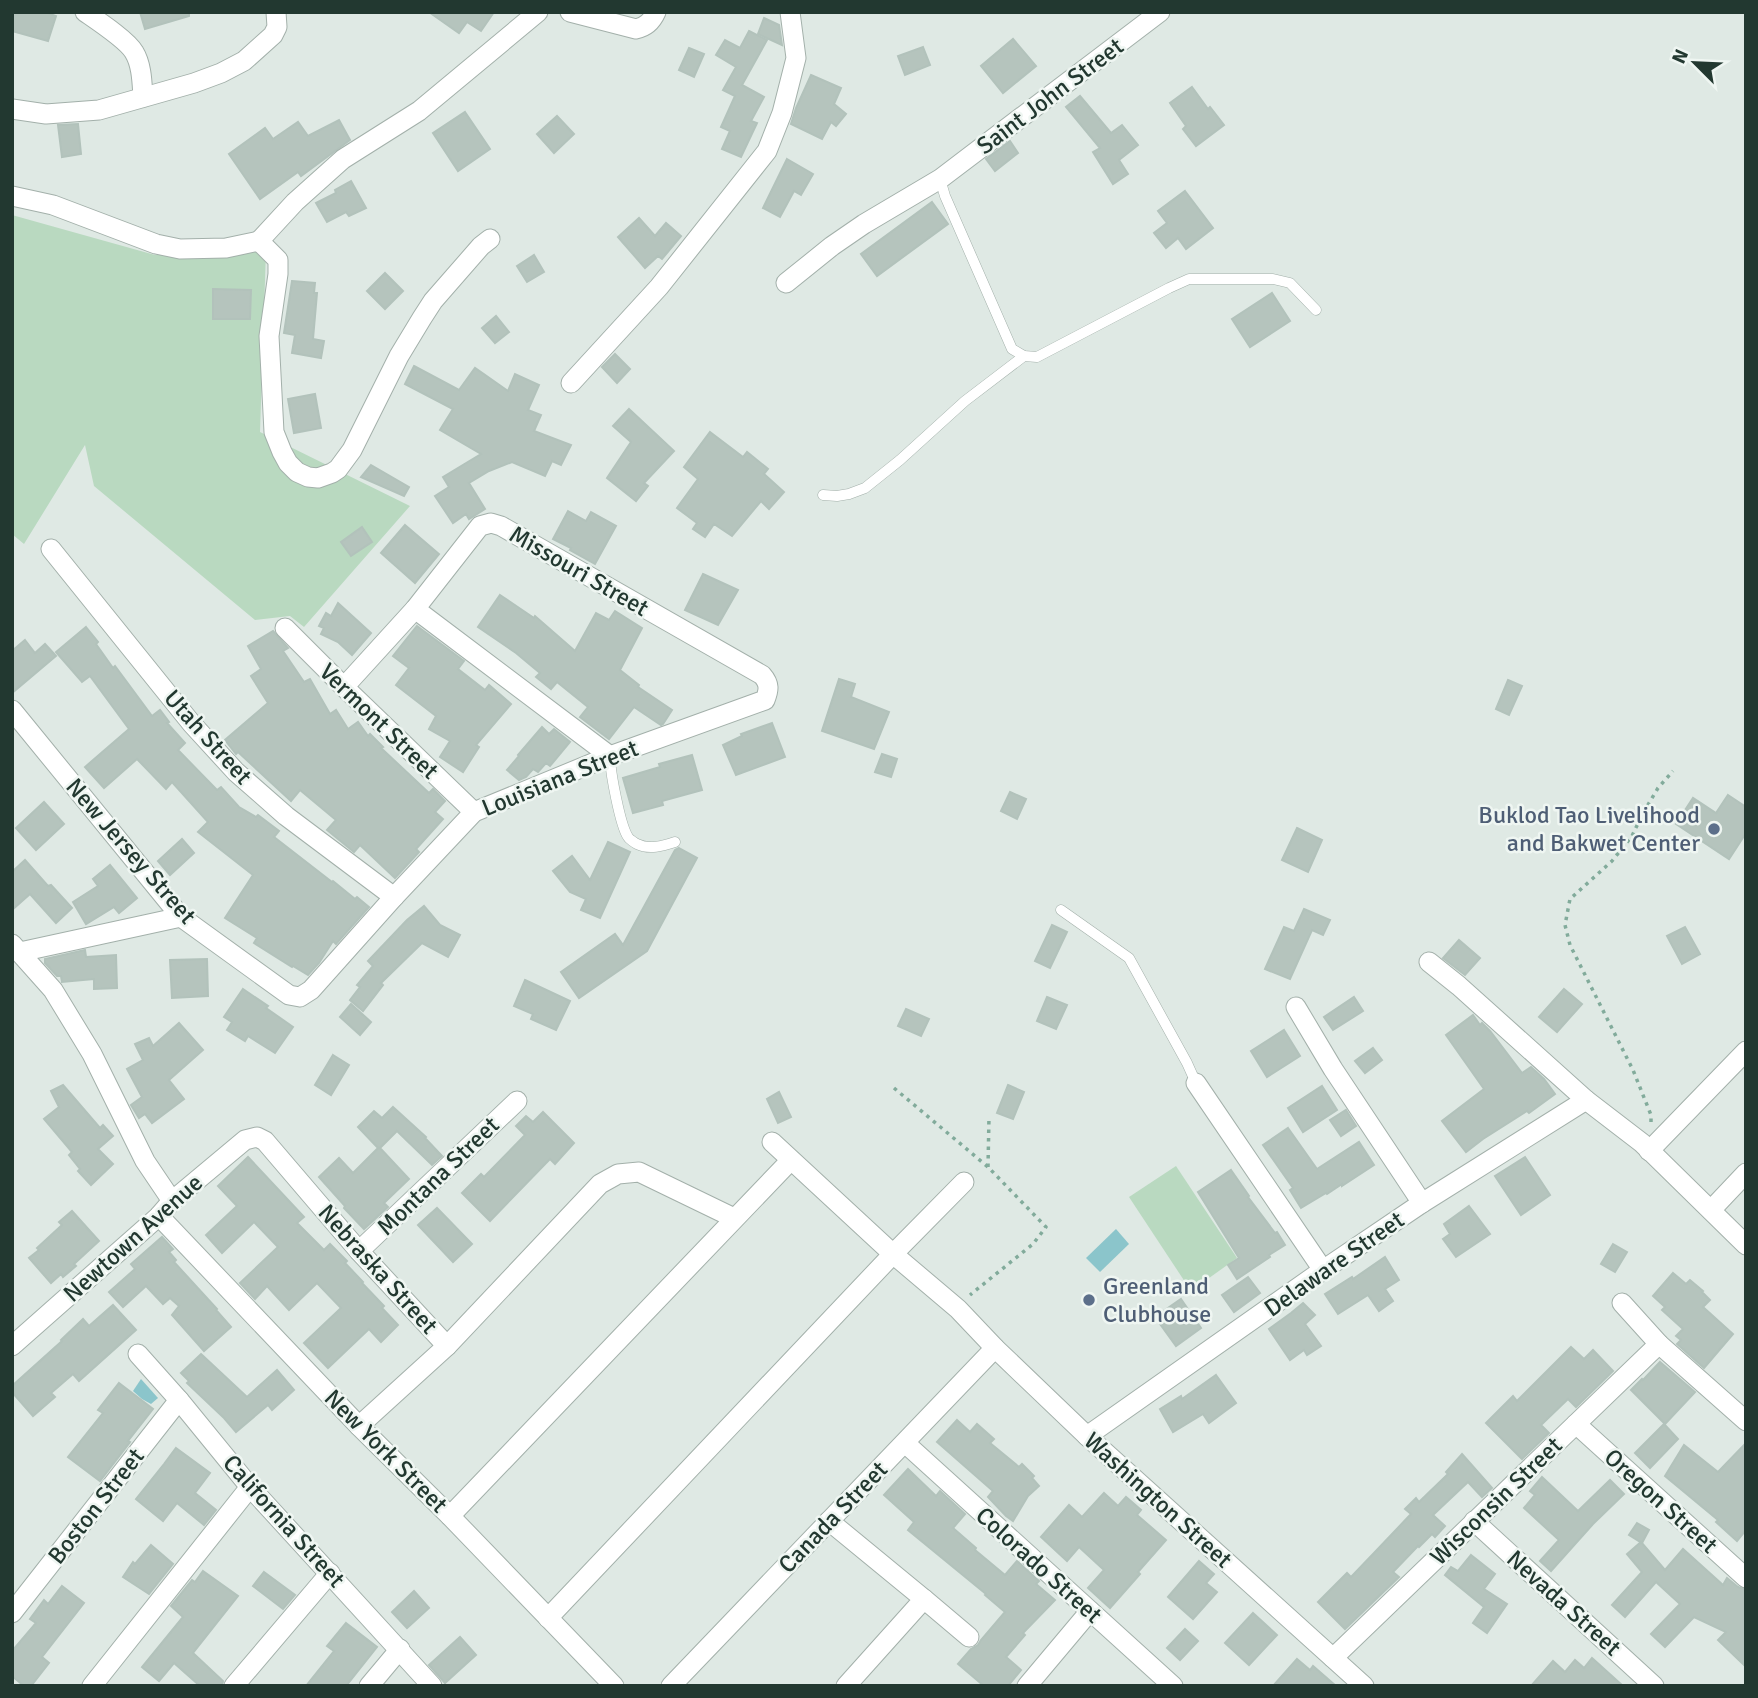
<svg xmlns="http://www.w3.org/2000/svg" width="1758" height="1698" viewBox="0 0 1758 1698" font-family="Signika,sans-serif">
	<rect width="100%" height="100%" fill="#dfe9e4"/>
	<g fill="#b9d9c0">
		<polygon points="12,215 155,255 266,250 260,432 410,506 304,627 290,616 255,620 94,486 85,445 24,544 12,534"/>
		<polygon points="1176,1166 1237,1258 1191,1291 1129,1197"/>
	</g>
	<g fill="#8bc5cb">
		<polygon points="1116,1229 1129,1244 1100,1272 1086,1258"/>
		<polygon points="141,1379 158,1398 151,1404 142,1399 133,1391"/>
	</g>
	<g fill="#b5c4bd" stroke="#b2c2bb" stroke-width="2">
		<polygon points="12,12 45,12 56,16 48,41 12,31"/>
		<polygon points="140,12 189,12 189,16 145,29"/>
		<polygon points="429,12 494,12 481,31 467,22 459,33"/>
		<polygon points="764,18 779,25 782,45 758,34"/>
		<polygon points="749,31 767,40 742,85 764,97 751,121 757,123 741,157 722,149 730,131 721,127 735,96 723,90 736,67 716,55 725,40 740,48"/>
		<polygon points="1013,39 1036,66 1003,93 981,66"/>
		<polygon points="923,47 930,65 905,75 898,56"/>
		<polygon points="689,48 704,54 694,77 679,70"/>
		<polygon points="811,75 841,88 834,104 846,114 836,126 831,122 822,139 791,124 796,108"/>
		<polygon points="1192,87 1208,109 1210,107 1224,125 1196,146 1183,129 1186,126 1170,103"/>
		<polygon points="1080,96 1111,133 1122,125 1138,145 1119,160 1128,174 1113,184 1093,152 1100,148 1066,107"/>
		<polygon points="465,112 490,149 458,171 433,133"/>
		<polygon points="557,116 574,134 554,153 537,134"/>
		<polygon points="339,120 350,140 301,176 298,172 260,199 229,154 265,128 273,139 298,122 308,136"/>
		<polygon points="78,124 81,154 62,157 58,125"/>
		<polygon points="1010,141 1018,153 995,171 986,159"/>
		<polygon points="787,159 813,174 801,195 794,191 780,217 763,208"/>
		<polygon points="351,181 366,208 349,216 346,212 327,222 316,203 336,193 335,190"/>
		<polygon points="1185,191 1213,228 1186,249 1178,238 1166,248 1154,233 1167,223 1158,211"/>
		<polygon points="932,202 948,224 877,276 861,254"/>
		<polygon points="639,218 655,236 666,223 681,236 662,259 658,256 645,268 618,237"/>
		<polygon points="534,255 544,272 527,282 517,266"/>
		<polygon points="385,273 403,291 385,309 367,291"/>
		<polygon points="292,281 315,283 314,293 317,293 313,339 324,341 321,358 292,353 295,335 284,333"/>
		<polygon points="213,289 251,290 250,319 213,319"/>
		<polygon points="1272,293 1290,321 1250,347 1232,319"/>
		<polygon points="496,316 509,332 495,343 482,328"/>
		<polygon points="615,354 630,369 617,383 602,367"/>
		<polygon points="414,366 459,390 475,368 508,391 515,374 539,385 528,410 541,415 534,431 571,445 561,465 552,461 545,476 512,462 489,471 469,483 485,509 469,519 466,514 453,523 435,496 449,487 443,477 481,454 440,430 453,409 405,384"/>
		<polygon points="315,394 321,428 294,433 288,399"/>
		<polygon points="629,409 674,451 644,483 648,486 636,501 607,478 631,442 613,426"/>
		<polygon points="710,432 743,457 747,452 768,469 764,474 784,492 769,509 761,501 732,536 714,524 705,537 693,529 697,523 677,508 698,479 684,467"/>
		<polygon points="371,465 409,487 404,496 361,477"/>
		<polygon points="568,511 586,521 591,512 616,526 595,564 570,550 571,548 553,539"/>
		<polygon points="405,525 439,554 415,583 381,553"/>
		<polygon points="362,527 372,542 351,556 341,542"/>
		<polygon points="703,574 738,590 718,625 685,610"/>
		<polygon points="500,595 534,618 535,616 575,651 596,613 609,620 615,611 642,628 620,670 639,685 638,687 672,710 663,724 661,725 634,707 609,739 580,717 588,707 557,682 551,689 536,677 540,673 516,653 478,627"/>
		<polygon points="338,603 371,633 352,655 338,642 321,634 324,628 319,626 326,613 331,616"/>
		<polygon points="417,626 464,661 458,669 485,690 489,685 511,704 476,745 479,747 463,772 440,757 450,741 429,729 436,716 396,685 409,668 393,656"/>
		<polygon points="86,627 98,642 96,644 113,668 115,666 152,716 160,710 169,722 167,723 185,743 178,750 217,790 221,787 239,807 256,817 258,815 279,831 274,837 332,882 333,881 355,899 357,897 369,907 336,944 333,941 319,963 308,975 293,966 292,967 254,943 257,938 225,918 253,875 198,832 208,822 172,782 166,789 137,759 104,788 85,767 129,729 90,676 82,682 56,652"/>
		<polygon points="273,631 288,648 283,651 304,682 310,679 330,714 336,710 348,729 358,722 368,736 370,734 383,747 381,748 429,793 433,789 445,801 435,812 443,819 416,849 419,852 395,878 360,845 354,852 327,830 336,820 300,790 291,801 238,752 236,754 225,740 268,703 251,676 261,669 248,646"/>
		<polygon points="25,640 35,653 45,644 56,656 12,693 12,651"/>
		<polygon points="839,679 855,684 851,697 889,712 874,749 822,731"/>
		<polygon points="1508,680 1522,686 1509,715 1496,709"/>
		<polygon points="772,723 785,757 736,775 723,745 742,736 741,734"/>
		<polygon points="542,727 549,734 554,729 570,742 550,766 546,763 538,772 533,769 526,777 519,780 507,770 519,756 518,755"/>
		<polygon points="882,754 897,759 891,777 875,772"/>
		<polygon points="692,755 702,790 662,801 663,805 633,813 623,778 660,767 659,764"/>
		<polygon points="1010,792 1026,799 1017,819 1001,811"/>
		<polygon points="1728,795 1746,807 1746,833 1729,859 1676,824 1693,798 1716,813"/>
		<polygon points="44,802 64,824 36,850 16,828"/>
		<polygon points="1297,828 1322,840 1308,872 1282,860"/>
		<polygon points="182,839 194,853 170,875 158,861"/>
		<polygon points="608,842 630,852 600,918 581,910 586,899 570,892 553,871 572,856 590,880"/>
		<polygon points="679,848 697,858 647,951 579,998 561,972 615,934 623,945 675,850"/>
		<polygon points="25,860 48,886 51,885 72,908 56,923 30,894 12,910 12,872"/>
		<polygon points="110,865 137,898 119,913 114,907 86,924 73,902 98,886 93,879"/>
		<polygon points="424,906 440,925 460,935 448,957 422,943 381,983 383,985 363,1011 350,1000 360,987 357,985 373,966 368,961 407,920"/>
		<polygon points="1304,909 1330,920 1323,935 1312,930 1290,979 1265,969 1284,927 1294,931"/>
		<polygon points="1052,925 1067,932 1050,968 1035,961"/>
		<polygon points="1685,927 1700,954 1682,964 1667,936"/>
		<polygon points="1459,940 1480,958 1465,975 1443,958"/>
		<polygon points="85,950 86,957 116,955 117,988 94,989 94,979 62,982 61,976 57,976 45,963 45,959"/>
		<polygon points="207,959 208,996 172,998 170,960"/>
		<polygon points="525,980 570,1001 556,1030 531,1019 533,1014 514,1006"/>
		<polygon points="243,989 268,1006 266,1008 293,1027 275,1053 248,1036 245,1041 227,1030 232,1022 224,1017"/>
		<polygon points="1564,989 1582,1004 1557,1032 1539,1017"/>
		<polygon points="1047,997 1067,1005 1056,1029 1037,1021"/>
		<polygon points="1354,997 1363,1011 1333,1030 1324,1017"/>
		<polygon points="351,1004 371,1022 360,1035 340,1017"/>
		<polygon points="906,1009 929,1019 921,1036 898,1026"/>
		<polygon points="1473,1015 1480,1025 1482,1023 1490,1031 1522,1073 1531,1067 1544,1079 1555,1094 1529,1113 1527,1111 1483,1139 1466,1152 1442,1121 1484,1089 1446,1035"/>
		<polygon points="179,1023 203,1050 169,1080 184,1099 152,1123 145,1114 139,1118 131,1105 142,1097 127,1069 143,1060 135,1044 149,1038 153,1046"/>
		<polygon points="1284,1030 1300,1056 1267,1077 1251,1051"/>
		<polygon points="1373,1048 1382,1060 1365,1073 1355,1061"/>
		<polygon points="333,1055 349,1065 331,1095 315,1085"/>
		<polygon points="63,1085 100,1128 103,1125 113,1136 98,1149 113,1164 91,1185 78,1171 80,1169 69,1155 72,1152 44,1119 59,1107 51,1091"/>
		<polygon points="1008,1085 1024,1092 1013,1119 997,1113"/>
		<polygon points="1322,1086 1337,1110 1303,1132 1288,1108"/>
		<polygon points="779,1092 791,1117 778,1123 767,1099"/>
		<polygon points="393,1107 426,1137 425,1138 442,1156 432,1165 397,1131 380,1148 409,1179 384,1203 388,1207 364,1229 344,1208 345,1206 319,1177 339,1158 353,1173 378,1148 358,1127 374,1111 382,1118"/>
		<polygon points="1346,1110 1356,1126 1341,1136 1330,1120"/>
		<polygon points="543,1112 574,1143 555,1164 550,1159 490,1221 462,1193 481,1174 484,1177 525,1135 516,1126 526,1116 533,1122"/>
		<polygon points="1288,1128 1317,1169 1359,1142 1374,1165 1342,1186 1342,1184 1327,1194 1326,1193 1301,1208 1290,1190 1293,1188 1263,1145"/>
		<polygon points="248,1157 304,1217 297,1223 324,1250 330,1244 347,1261 345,1263 363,1282 362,1283 384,1306 382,1308 398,1325 381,1342 369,1329 328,1368 304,1343 341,1308 317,1283 289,1310 267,1286 255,1299 240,1283 278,1247 254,1222 222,1253 206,1235 237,1206 218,1186"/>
		<polygon points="1525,1157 1550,1195 1521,1215 1495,1176"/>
		<polygon points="1231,1170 1249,1196 1248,1197 1275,1233 1277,1232 1285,1245 1269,1255 1270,1257 1237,1279 1228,1265 1239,1258 1198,1192"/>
		<polygon points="1469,1206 1490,1234 1456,1257 1443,1239 1450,1234 1444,1224"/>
		<polygon points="437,1208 472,1244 453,1262 418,1225"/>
		<polygon points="72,1211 99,1241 74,1264 76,1266 63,1277 61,1274 51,1283 29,1258 39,1250 37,1248 62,1225 59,1222"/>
		<polygon points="162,1237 173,1249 169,1252 176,1260 174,1262 217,1309 216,1310 231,1327 204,1351 172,1315 179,1306 170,1298 163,1304 146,1286 123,1307 109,1292 135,1269 131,1264"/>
		<polygon points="1613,1244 1627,1252 1615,1272 1601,1264"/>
		<polygon points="1385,1257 1399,1280 1385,1289 1393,1301 1379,1311 1368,1295 1338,1314 1325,1294 1352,1277 1353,1279"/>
		<polygon points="1673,1273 1686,1284 1690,1280 1703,1291 1702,1292 1710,1300 1703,1307 1733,1334 1704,1368 1677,1344 1681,1340 1676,1336 1683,1329 1662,1310 1665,1307 1653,1296"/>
		<polygon points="1248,1277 1260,1293 1234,1312 1222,1295"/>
		<polygon points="1181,1299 1201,1328 1176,1346 1155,1317"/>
		<polygon points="1303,1303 1315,1315 1305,1324 1321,1346 1307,1355 1304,1350 1290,1360 1269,1329 1291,1313"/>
		<polygon points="113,1305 136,1330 79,1381 73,1374 51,1393 55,1397 33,1416 12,1392 12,1386 62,1341 61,1340 83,1319 89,1326"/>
		<polygon points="1571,1347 1584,1359 1593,1350 1613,1371 1576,1407 1568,1399 1541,1425 1549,1433 1522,1459 1486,1423 1513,1396 1517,1401"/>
		<polygon points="201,1354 247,1397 277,1370 294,1390 272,1410 268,1405 236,1432 224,1418 187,1383 189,1381 181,1373"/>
		<polygon points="1660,1362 1695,1392 1665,1424 1631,1390 1642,1379 1643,1380"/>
		<polygon points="1216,1375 1236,1403 1209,1423 1203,1414 1173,1432 1160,1409 1181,1396 1182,1399"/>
		<polygon points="119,1383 153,1409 128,1441 130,1442 100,1481 68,1457 103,1413 98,1410"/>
		<polygon points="957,1420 970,1432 977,1424 994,1439 990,1443 1019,1467 1022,1464 1034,1476 1032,1478 1039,1486 1028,1496 1013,1521 1006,1516 988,1497 993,1491 937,1442"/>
		<polygon points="1664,1424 1678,1439 1650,1468 1635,1453"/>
		<polygon points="1746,1443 1746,1530 1737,1541 1716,1522 1718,1520 1665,1476 1684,1445 1718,1472"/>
		<polygon points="176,1448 210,1473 195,1493 216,1510 204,1525 177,1503 163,1521 136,1499 164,1464"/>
		<polygon points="1462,1454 1492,1488 1482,1497 1468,1482 1433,1515 1445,1526 1435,1537 1432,1534 1419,1547 1418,1546 1393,1572 1399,1577 1345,1629 1318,1602 1347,1573 1351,1577 1374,1553 1411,1514 1405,1509 1416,1498 1419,1502 1448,1474 1446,1472"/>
		<polygon points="908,1469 936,1496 940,1491 965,1514 953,1528 976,1548 975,1550 1005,1575 1017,1561 1039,1581 1036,1584 1055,1600 1023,1633 1025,1635 1006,1657 1021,1670 1008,1686 984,1686 958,1664 971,1649 978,1645 981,1640 1005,1612 985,1595 986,1594 908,1530 914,1522 884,1495"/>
		<polygon points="1542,1477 1578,1511 1610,1480 1624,1494 1593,1524 1551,1571 1540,1561 1559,1540 1524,1508 1535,1495 1530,1491"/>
		<polygon points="1104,1493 1118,1506 1126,1497 1141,1510 1137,1515 1166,1540 1138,1572 1140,1574 1110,1608 1088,1588 1104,1570 1079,1547 1067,1561 1041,1537 1069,1505 1082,1517"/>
		<polygon points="1637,1523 1649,1530 1642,1543 1629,1535"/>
		<polygon points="1641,1542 1665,1570 1683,1549 1723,1585 1727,1578 1738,1587 1746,1590 1746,1667 1718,1640 1726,1632 1694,1617 1665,1647 1651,1634 1680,1604 1656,1582 1625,1617 1612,1605 1642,1572 1627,1554"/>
		<polygon points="151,1545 173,1564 149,1594 123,1577 133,1562 135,1564"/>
		<polygon points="1471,1555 1495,1574 1484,1589 1507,1604 1487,1633 1473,1623 1484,1607 1445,1575 1451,1567 1458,1571"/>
		<polygon points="1199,1561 1214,1574 1206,1583 1217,1592 1193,1619 1168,1597"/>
		<polygon points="203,1571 238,1596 193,1653 223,1681 222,1686 200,1686 174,1663 159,1681 142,1667 183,1617 171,1606 192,1580 195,1582"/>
		<polygon points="264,1572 295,1595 283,1609 253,1586"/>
		<polygon points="62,1586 84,1603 42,1657 49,1663 31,1686 24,1686 12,1676 12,1651 36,1623 30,1619 44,1600 48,1604"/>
		<polygon points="414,1591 429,1608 407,1628 392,1612"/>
		<polygon points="1253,1613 1277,1635 1249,1665 1225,1643"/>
		<polygon points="346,1623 377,1647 346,1686 306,1686 334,1651 327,1646"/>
		<polygon points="1185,1629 1198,1641 1180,1660 1167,1648"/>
		<polygon points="460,1637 476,1655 445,1683 429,1665"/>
		<polygon points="1592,1658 1623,1686 1531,1686 1553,1661 1565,1672 1575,1660 1584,1668"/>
		<polygon points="1297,1659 1310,1670 1313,1666 1336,1686 1273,1686"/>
	</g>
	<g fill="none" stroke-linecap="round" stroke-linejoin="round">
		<g stroke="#a3b0aa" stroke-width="11">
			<g id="lane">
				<polyline points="940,179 945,196 1012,349 1024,356 1037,357 1169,288 1189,279 1273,279 1290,283 1316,310"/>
				<polyline points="823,495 837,496 849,494 865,488 900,460 965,401 1024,356"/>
				<path d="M 610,756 C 610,771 620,825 628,837 C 629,839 635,843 637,844 C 649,850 663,846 675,842"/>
				<polyline points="1061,910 1129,958 1187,1063 1196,1083"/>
			</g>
		</g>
		<g stroke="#a3b0aa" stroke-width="21">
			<g id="street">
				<path d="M 85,12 C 98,21 127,40 134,52 C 142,65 142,83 143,97"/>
				<path d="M 570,12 L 636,29 C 646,27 652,21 656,12"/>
				<polyline points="12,109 46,114 99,110 194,83 221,73 244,61 273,35 277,27 276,12"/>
				<polyline points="12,196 53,205 156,244 180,249 226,248 259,241"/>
				<polyline points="259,241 278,260 278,274 269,336 274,432 282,452 288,463 297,472 308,477 318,478 332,473 338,469 352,450 399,356 422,318 433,301 481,246 490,239"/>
				<polyline points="259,241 295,202 343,159 419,111 538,12"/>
				<polyline points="786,283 832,246 864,224 940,179 1160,12"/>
				<polyline points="571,383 659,287 767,151 782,113 796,58 790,12"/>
				<polyline points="51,549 192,724 236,772 286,816 394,897"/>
				<polyline points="415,609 610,756"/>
				<polyline points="285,628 344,687 474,812"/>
				<path d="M 12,710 L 181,917 L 289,995 L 300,997 L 311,990 L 394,897 L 474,812 L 610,756 L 765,700 C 769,690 770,684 762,675 L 501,526 L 491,523 L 480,526 L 415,609 L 344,687"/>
				<polyline points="12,944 53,990 92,1054 145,1161 172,1201"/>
				<polyline points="20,952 181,917"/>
				<polyline points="1429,962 1459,986 1586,1100 1642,1143 1746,1245"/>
				<polyline points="1296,1007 1333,1069 1422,1203"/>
				<polyline points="1196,1083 1323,1270"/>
				<polyline points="772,1142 893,1254 958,1309 995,1348 1087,1436 1364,1686"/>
				<polyline points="1649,1151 1746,1051"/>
				<polyline points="1711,1210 1746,1173"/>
				<polyline points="159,1216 359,1426 450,1516 614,1686"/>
				<polyline points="359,1251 517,1101"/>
				<polyline points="1622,1303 1659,1344 1746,1421"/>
				<polyline points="12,1346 159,1216 172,1201 245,1140 257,1137 265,1141 359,1251 447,1346 359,1426"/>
				<polyline points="447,1346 600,1184 618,1174 639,1172 734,1218"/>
				<polyline points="138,1354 179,1400 250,1487 432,1686"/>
				<polyline points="1576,1424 1746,1578"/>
				<polyline points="1087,1436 1323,1270 1422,1203 1586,1100"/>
				<polyline points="905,1443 1173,1686"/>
				<polyline points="450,1516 791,1160"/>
				<polyline points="829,1521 924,1599 846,1686"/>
				<polyline points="1474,1521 1654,1686"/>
				<polyline points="924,1599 969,1637"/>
				<polyline points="12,1613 179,1400"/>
				<polyline points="548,1618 893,1254 964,1182"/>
				<polyline points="1333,1658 1659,1344"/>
				<polyline points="92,1686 250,1487"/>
				<polyline points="234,1686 330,1573"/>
				<polyline points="369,1686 400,1649"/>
				<polyline points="671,1686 995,1348"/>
				<polyline points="1027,1686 1090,1611"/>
			</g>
		</g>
		<g stroke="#82ab9b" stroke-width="3.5" stroke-dasharray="3.5 5" stroke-linecap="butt">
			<polyline points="894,1088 988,1167 1046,1227 1033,1244 970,1295"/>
			<polyline points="1651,1122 1651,1115 1633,1070 1570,945 1565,925 1570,899 1612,861 1632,836 1642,815 1658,788 1673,771"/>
			<polyline points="988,1167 989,1117"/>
		</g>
		<use href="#lane" stroke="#fff" stroke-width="10"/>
		<use href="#street" stroke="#fff" stroke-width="19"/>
	</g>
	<g fill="#5c6f8a" stroke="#eff6f2" stroke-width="2.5">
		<circle cx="1714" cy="829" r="7"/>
		<circle cx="1089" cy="1300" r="7"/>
	</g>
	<g text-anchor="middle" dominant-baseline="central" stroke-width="5" stroke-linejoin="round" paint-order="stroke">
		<g font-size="24" fill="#223830" stroke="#eff6f2">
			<text transform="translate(1050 96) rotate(-37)">Saint John Street</text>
			<text transform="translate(579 571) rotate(30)">Missouri Street</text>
			<text transform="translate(379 721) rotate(44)">Vermont Street</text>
			<text transform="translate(208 737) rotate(48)">Utah Street</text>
			<text transform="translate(560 778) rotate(-22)">Louisiana Street</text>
			<text transform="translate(131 851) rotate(49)">New Jersey Street</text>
			<text transform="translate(438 1176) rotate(-44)">Montana Street</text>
			<text transform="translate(133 1238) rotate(-42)">Newtown Avenue</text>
			<text transform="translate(1334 1264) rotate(-35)">Delaware Street</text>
			<text transform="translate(378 1269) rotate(48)">Nebraska Street</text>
			<text transform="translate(386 1451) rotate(45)">New York Street</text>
			<text transform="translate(1158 1500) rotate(42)">Washington Street</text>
			<text transform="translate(1496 1501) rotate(-44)">Wisconsin Street</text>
			<text transform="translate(1661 1501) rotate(42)">Oregon Street</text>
			<text transform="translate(96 1506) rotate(-52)">Boston Street</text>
			<text transform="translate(833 1517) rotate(-46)">Canada Street</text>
			<text transform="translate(284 1521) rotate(48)">California Street</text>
			<text transform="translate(1039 1565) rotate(42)">Colorado Street</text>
			<text transform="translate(1564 1603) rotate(42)">Nevada Street</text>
		</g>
		<g font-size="24" fill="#4e5e75" stroke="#eff6f2" text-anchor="end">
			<text x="1700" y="815">Buklod Tao Livelihood<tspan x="1700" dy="28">and Bakwet Center</tspan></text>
			<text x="1103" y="1286" text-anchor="start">Greenland<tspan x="1103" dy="28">Clubhouse</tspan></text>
		</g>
	</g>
	<rect width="1758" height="1698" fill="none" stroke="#223830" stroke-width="28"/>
	<g transform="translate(1695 63) rotate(294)" stroke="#eff6f2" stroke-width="5" paint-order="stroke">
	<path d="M0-5L12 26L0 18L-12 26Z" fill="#223830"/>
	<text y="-10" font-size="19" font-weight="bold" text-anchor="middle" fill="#223830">N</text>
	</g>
</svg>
